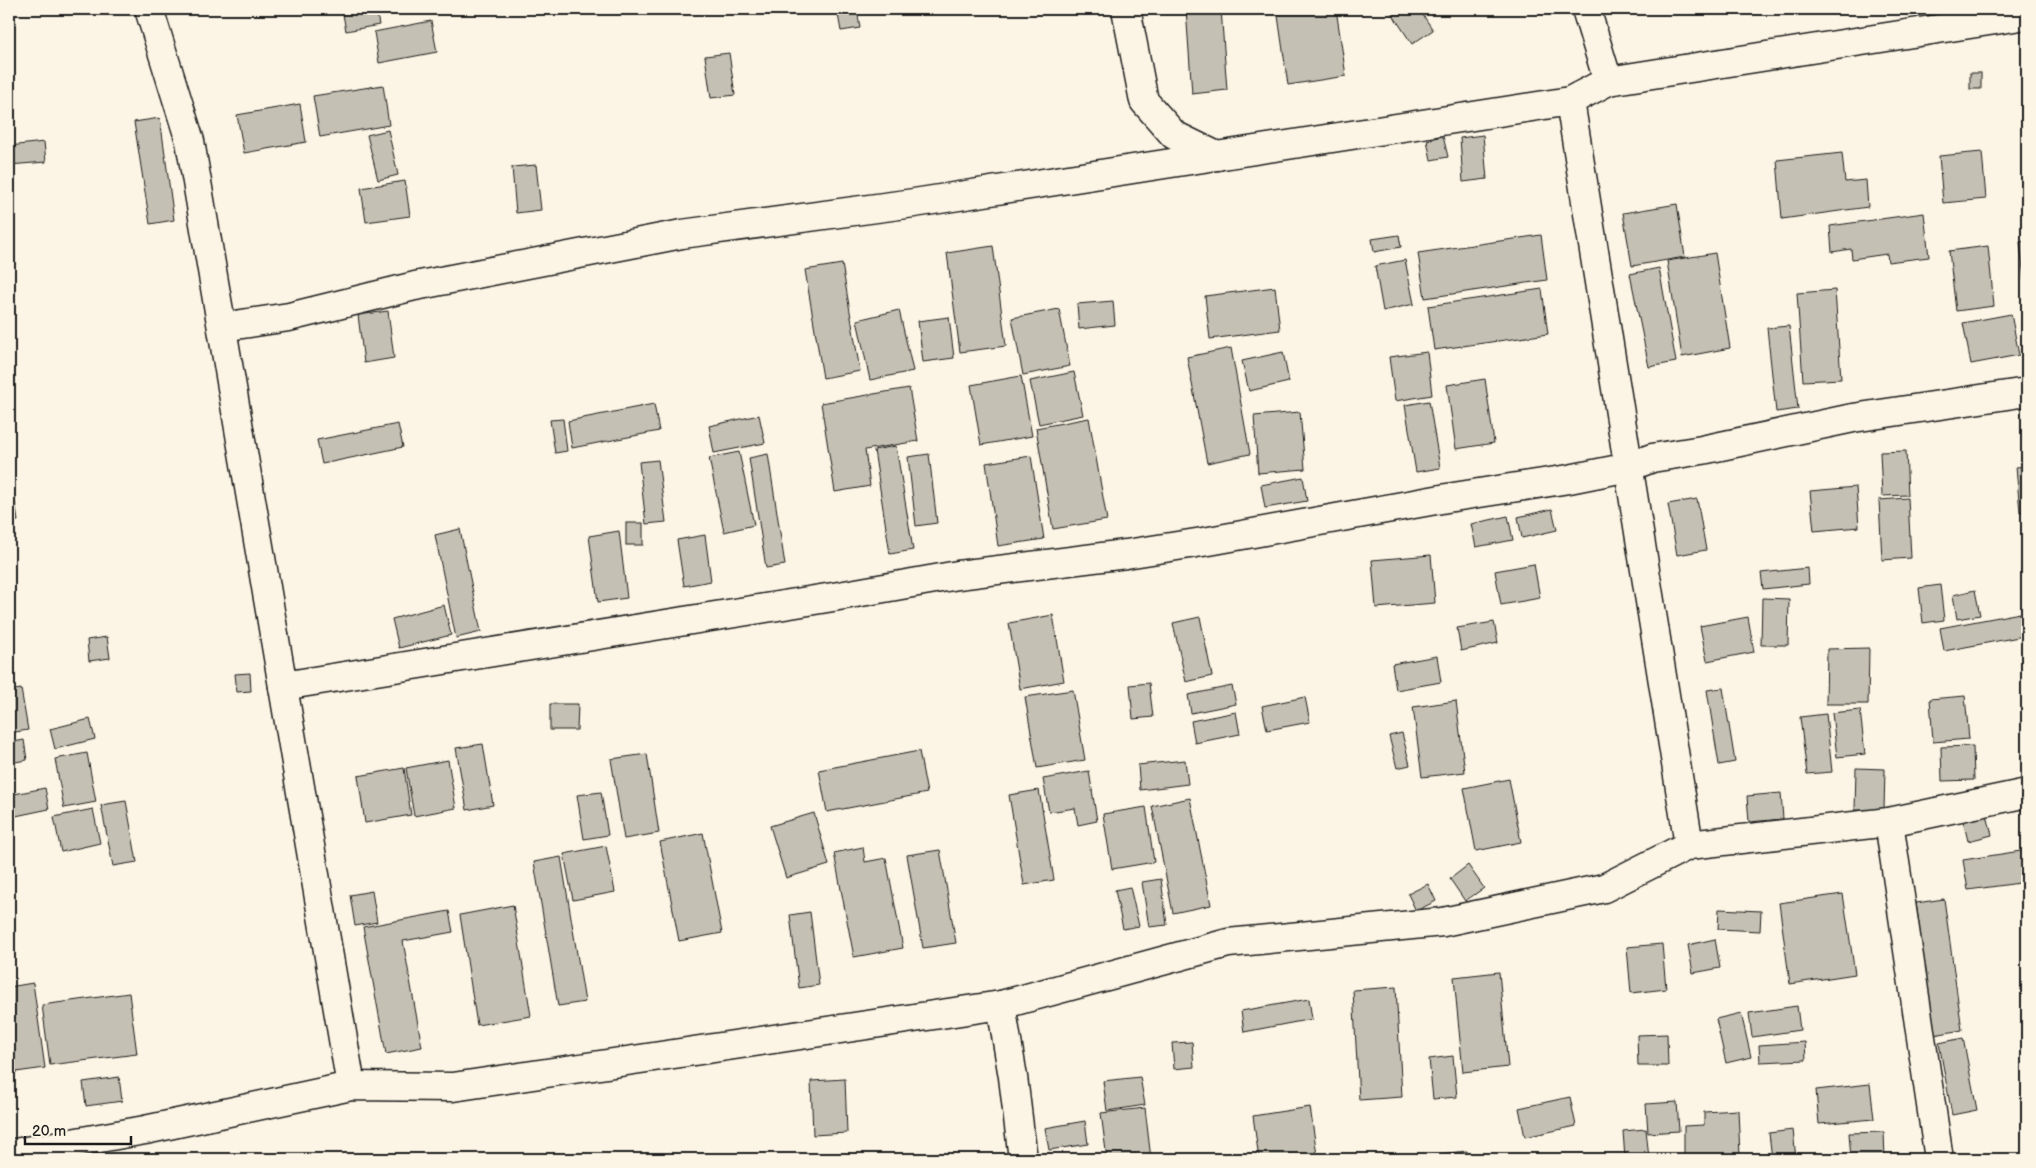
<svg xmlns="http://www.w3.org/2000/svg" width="2036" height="1168" viewBox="0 0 2036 1168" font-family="'Balsamiq Sans',sans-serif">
	<rect width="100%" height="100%" fill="#fcf5e5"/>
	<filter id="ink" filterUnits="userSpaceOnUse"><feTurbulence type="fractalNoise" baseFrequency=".02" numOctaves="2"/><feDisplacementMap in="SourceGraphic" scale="10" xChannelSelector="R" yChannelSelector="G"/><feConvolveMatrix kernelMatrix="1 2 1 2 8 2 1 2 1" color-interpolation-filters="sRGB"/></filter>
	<g filter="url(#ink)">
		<g fill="#c4c0b3" stroke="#1c1c1c">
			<polygon points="342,9 376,9 379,25 346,31"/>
			<polygon points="837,9 857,9 860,28 841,31"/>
			<polygon points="1186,9 1221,9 1227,90 1192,94"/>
			<polygon points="1277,9 1336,9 1346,76 1288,85"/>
			<polygon points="1389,9 1419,9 1433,30 1412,44"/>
			<polygon points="1709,9 1739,9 1710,14"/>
			<polygon points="431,21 437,52 379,63 374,32"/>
			<polygon points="729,53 735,95 711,98 705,56"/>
			<rect x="1970" y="73" width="11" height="16"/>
			<polygon points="383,85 389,125 320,137 313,96"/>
			<polygon points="300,104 306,142 244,153 237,115"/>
			<polygon points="160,118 174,220 150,224 134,122"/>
			<polygon points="388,130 398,175 378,180 367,135"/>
			<polygon points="1483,135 1487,179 1463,182 1460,138"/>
			<polygon points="1443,136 1448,157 1431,160 1427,140"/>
			<polygon points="44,142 46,162 9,165 9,146"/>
			<polygon points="1982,152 1986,199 1943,203 1939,156"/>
			<polygon points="1842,153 1845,182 1866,180 1868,207 1782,219 1777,160"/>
			<polygon points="536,165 541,210 516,213 512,167"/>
			<polygon points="405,181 410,216 366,222 361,188"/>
			<polygon points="1677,204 1685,257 1632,266 1623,213"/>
			<polygon points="1924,213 1929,257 1888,262 1887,254 1852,259 1851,249 1832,252 1830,226"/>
			<polygon points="1399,235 1401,247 1374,252 1372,239"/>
			<polygon points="1541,235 1547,280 1425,298 1418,253"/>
			<polygon points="2027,241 2027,305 2020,242"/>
			<polygon points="993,246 1006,346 960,352 947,253"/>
			<polygon points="1988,246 1994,306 1956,311 1949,251"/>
			<polygon points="1715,253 1730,348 1682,357 1667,261"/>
			<polygon points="1405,260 1414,304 1383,311 1375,266"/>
			<polygon points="842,264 860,371 823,378 805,270"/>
			<polygon points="1659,268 1676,362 1649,367 1630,274"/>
			<polygon points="1275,287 1280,330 1210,339 1205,296"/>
			<polygon points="1542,289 1548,334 1434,350 1428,306"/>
			<polygon points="1835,290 1841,379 1803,381 1797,293"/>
			<polygon points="1113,301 1115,325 1079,329 1077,304"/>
			<polygon points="1059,309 1070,366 1023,375 1012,318"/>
			<polygon points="899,310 913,371 870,380 857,320"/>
			<polygon points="388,311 394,358 364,363 358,315"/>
			<polygon points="2011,314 2019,355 1971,364 1963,323"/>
			<polygon points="949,317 954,358 923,362 918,321"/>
			<polygon points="1789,326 1798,409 1776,412 1767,328"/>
			<polygon points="1231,348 1250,454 1207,463 1187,357"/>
			<polygon points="1283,352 1289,382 1249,391 1242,361"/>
			<polygon points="1427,352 1432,395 1395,401 1389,357"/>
			<polygon points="1074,372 1083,415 1039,424 1030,381"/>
			<polygon points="1021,376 1032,436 981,445 971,385"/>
			<polygon points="1485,379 1494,443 1456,449 1447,385"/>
			<polygon points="909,388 918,441 865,450 870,486 835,492 821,403"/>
			<polygon points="1429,401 1440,468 1416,472 1405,405"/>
			<polygon points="654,404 659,431 572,448 568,421"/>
			<polygon points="1300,412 1305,469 1258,473 1254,416"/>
			<polygon points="759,415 765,443 714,453 709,426"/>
			<polygon points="1089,418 1107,520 1053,529 1036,428"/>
			<polygon points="563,419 567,451 555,453 550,420"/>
			<polygon points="398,424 403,447 322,464 317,440"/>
			<polygon points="896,446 913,550 890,554 874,450"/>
			<polygon points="1906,451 1908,495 1882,496 1880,452"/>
			<polygon points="739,452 754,525 724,532 709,458"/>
			<polygon points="768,454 785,565 766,568 749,458"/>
			<polygon points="929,454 937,523 916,526 908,457"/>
			<polygon points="1031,456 1044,539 998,546 986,463"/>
			<polygon points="658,460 666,522 646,524 639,462"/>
			<polygon points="2027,466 2027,511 2020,512 2016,467"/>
			<polygon points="1303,477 1307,501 1265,508 1261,485"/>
			<polygon points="1856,487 1859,527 1814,531 1810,491"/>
			<polygon points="14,495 18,521 9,522 9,496"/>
			<polygon points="1908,498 1911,558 1882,560 1879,500"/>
			<polygon points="1697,499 1706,550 1677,555 1668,504"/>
			<polygon points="1552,509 1557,530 1522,538 1518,517"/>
			<polygon points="1508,516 1513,540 1476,547 1471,524"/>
			<rect x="626" y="523" width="17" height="22"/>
			<polygon points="460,529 481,632 456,638 435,535"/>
			<polygon points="619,531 627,598 598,602 589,536"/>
			<polygon points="705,535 711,581 684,586 677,540"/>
			<polygon points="1431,555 1435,603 1376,608 1372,560"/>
			<polygon points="1534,564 1540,598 1501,605 1495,571"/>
			<polygon points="1808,568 1809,584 1763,589 1761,573"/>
			<polygon points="1940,585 1944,620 1923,623 1919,588"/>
			<polygon points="1975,590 1980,615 1957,619 1953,595"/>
			<polygon points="1762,598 1789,599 1788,645 1761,645"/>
			<polygon points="444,605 451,635 399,648 392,619"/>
			<polygon points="2020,613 2024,636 1944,651 1940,628"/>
			<polygon points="1053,615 1064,681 1020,689 1009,623"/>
			<polygon points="1200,617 1212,676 1186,682 1173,623"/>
			<polygon points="1748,617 1754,652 1707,661 1700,626"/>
			<polygon points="1494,622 1498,643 1461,651 1457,628"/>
			<polygon points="107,637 110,658 89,661 87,640"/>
			<polygon points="1869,648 1868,704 1826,704 1827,649"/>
			<polygon points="1437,656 1441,682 1396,690 1392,664"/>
			<polygon points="250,673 251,691 237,692 235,674"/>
			<polygon points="1149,683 1153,717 1133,719 1130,685"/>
			<polygon points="1232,686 1236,704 1191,713 1188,695"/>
			<polygon points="1723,688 1735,762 1719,765 1707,690"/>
			<polygon points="21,689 28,730 9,733 9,691"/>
			<polygon points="1073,690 1085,760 1037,768 1025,697"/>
			<polygon points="1965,696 1969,739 1933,742 1930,699"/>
			<polygon points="1305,697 1310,722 1267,730 1262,706"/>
			<polygon points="1456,701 1465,772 1422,777 1413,707"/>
			<polygon points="550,704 578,704 577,730 550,730"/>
			<polygon points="1860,710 1865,754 1837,757 1832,713"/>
			<polygon points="1236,712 1240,734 1195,743 1191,721"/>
			<polygon points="1826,714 1832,772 1807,774 1800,717"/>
			<polygon points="90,719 95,739 55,749 50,729"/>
			<polygon points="1402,733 1410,765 1397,768 1389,736"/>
			<polygon points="24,740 27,760 9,763 9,743"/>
			<polygon points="483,744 493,805 467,810 456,748"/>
			<polygon points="1973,746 1974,780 1942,781 1941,747"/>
			<polygon points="919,751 927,793 827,812 819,770"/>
			<polygon points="87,753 96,802 64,808 55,759"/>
			<polygon points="647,754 659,833 624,839 611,759"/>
			<polygon points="448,760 456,808 414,816 406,768"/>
			<polygon points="1185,760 1188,784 1140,790 1138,765"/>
			<polygon points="404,768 411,815 365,823 358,776"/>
			<polygon points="1856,768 1885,769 1884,810 1855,810"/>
			<polygon points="1089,771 1097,821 1078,825 1075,808 1049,812 1043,779"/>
			<polygon points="1509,779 1521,842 1476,851 1464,788"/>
			<polygon points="45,788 49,809 11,817 9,795"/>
			<polygon points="1039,790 1054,880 1024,885 1009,795"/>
			<polygon points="601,792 608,835 584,839 577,795"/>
			<polygon points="1781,793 1783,819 1749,822 1747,796"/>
			<polygon points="1190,798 1211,905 1173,913 1152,806"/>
			<polygon points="126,801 137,862 113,866 101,805"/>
			<polygon points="1146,807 1154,862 1112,869 1103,814"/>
			<polygon points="93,809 100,843 61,852 54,817"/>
			<polygon points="814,813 829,865 786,878 770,826"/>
			<polygon points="1987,815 1992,835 1968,841 1963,820"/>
			<polygon points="703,833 722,933 679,941 660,842"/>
			<polygon points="606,846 615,892 573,900 564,854"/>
			<polygon points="863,847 865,862 886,858 903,948 854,957 834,853"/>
			<polygon points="940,850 956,943 923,948 907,855"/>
			<polygon points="2027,850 2027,882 1968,890 1963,860"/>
			<polygon points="561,857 585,1002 558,1006 534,862"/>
			<polygon points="1468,865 1484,888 1465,901 1450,879"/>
			<polygon points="1161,879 1167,925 1149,927 1142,882"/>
			<polygon points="1428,884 1436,901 1416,911 1408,894"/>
			<polygon points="1130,887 1139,926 1123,929 1115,890"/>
			<polygon points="372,891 377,922 355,926 350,895"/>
			<polygon points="1843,894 1855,974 1790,984 1779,903"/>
			<polygon points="1944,899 1962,1030 1934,1035 1916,903"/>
			<polygon points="513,905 531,1016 477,1025 460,915"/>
			<polygon points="1719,909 1761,911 1760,931 1718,929"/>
			<polygon points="449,911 453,932 403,941 422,1047 386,1054 363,927"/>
			<polygon points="810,912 819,985 799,988 790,915"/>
			<polygon points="1715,939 1720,968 1693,973 1688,945"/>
			<polygon points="1662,944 1666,989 1631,993 1627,947"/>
			<polygon points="1499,972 1508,1067 1463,1072 1454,977"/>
			<polygon points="33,983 45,1068 9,1073 9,987"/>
			<polygon points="1396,987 1402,1097 1359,1100 1353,990"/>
			<polygon points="129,993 137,1054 50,1065 42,1005"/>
			<polygon points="1309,999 1312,1019 1244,1032 1241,1011"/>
			<polygon points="1797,1006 1800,1030 1752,1037 1749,1013"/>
			<polygon points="1741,1013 1751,1057 1726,1063 1716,1019"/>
			<polygon points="1667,1034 1668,1066 1638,1066 1637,1035"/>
			<polygon points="1963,1038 1977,1110 1952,1115 1939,1043"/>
			<polygon points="1192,1042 1194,1067 1174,1069 1172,1043"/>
			<polygon points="1805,1042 1806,1060 1760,1062 1759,1045"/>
			<polygon points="1453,1056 1457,1097 1433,1099 1429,1059"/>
			<polygon points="119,1077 122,1101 86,1106 83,1082"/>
			<polygon points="1140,1077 1145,1105 1107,1111 1103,1081"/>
			<polygon points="845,1079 847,1133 813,1135 811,1081"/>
			<polygon points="1870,1084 1874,1119 1819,1124 1816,1090"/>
			<polygon points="1570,1097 1576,1126 1525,1137 1519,1108"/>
			<polygon points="1677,1102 1679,1131 1648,1133 1646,1104"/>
			<polygon points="1310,1107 1317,1155 1289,1159 1259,1159 1253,1116"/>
			<polygon points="1145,1108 1151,1159 1107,1159 1101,1113"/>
			<polygon points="1738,1110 1740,1156 1684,1158 1684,1126 1704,1125 1704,1112"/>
			<polygon points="1085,1121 1088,1144 1049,1150 1045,1128"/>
			<polygon points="1646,1129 1649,1159 1625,1159 1623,1131"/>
			<polygon points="1793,1130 1796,1159 1772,1159 1769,1133"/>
			<polygon points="1884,1132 1885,1159 1851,1159 1849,1133"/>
			<polygon points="1467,1151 1468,1159 1395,1159"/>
		</g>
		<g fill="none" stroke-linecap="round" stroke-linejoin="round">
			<g stroke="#1c1c1c" stroke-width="31">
				<g id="street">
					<polyline points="149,9 190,141 351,1086"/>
					<polyline points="1126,9 1144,101 1174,135 1217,156"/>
					<polyline points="1586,9 1608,81 1570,101 1689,845"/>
					<polyline points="1608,81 2027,15"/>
					<polyline points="222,327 289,317 415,286 682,234 914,203 1570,101"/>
					<polyline points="283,686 833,597 958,575 1126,554 1209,541 1447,498 1569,479 1629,467 1652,458 1702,450 1853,418 2027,392"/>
					<polyline points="1889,822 1939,1159"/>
					<polyline points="1001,1005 1013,1077 1023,1159"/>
					<polyline points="9,1154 145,1130 351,1086 453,1087 1001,1005 1228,943 1443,922 1604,888 1689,845 1889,822 2027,793"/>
				</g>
			</g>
			<use href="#street" stroke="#fcf5e5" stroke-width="28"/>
		</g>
	</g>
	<rect width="2036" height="1168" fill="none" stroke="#fcf5e5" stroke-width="30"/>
	<rect x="15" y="15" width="2006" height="1138" fill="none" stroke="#1c1c1c" stroke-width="2" filter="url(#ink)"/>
	<path d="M25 1136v8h106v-8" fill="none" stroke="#1c1c1c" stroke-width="2.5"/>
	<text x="32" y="1136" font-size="15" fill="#1c1c1c" stroke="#fcf5e5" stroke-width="4" paint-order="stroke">20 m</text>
</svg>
